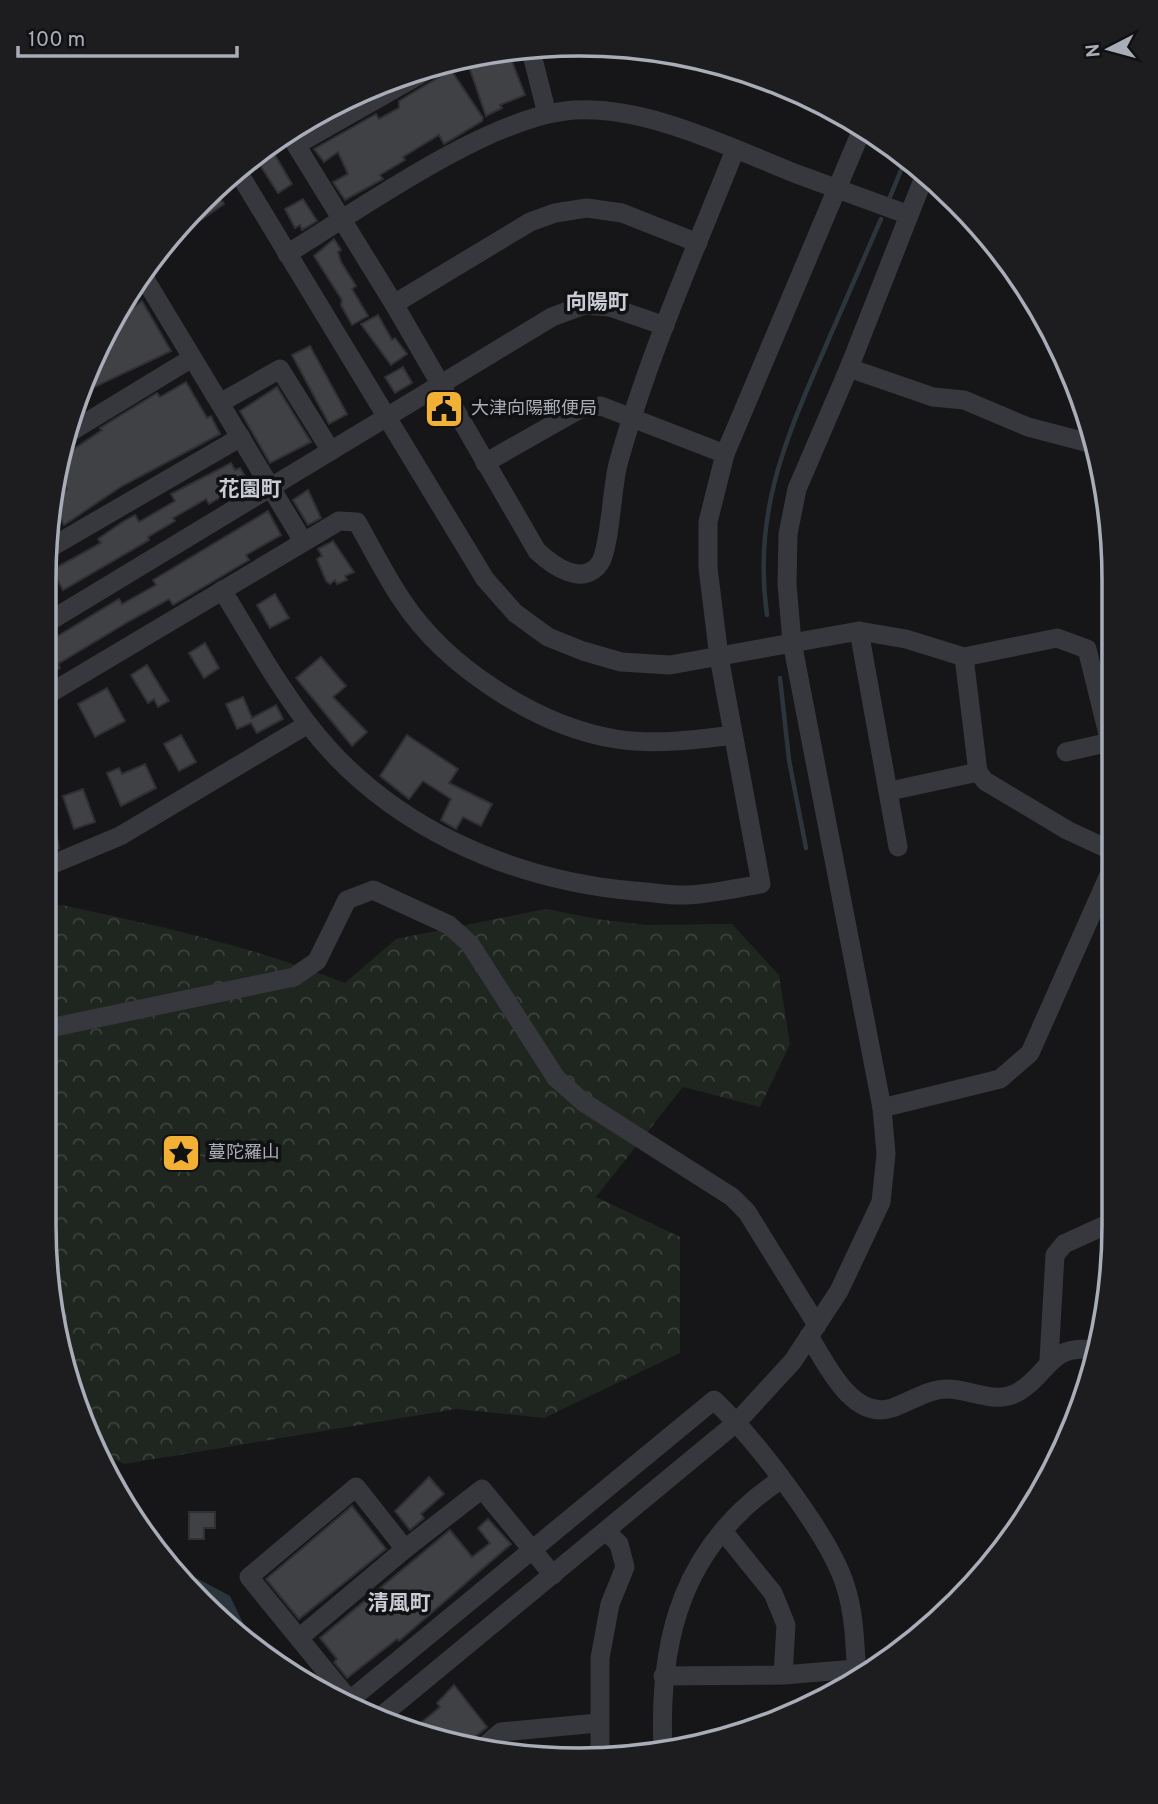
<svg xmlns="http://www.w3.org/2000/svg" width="1158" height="1804" viewBox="0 0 1158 1804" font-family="Overpass,'Noto Sans JP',sans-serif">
	<defs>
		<pattern id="forest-crowns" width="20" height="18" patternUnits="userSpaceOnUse" patternTransform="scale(1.75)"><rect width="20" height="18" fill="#1e261f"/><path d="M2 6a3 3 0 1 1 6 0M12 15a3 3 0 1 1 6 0" fill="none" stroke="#3c433d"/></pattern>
	</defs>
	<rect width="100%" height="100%" fill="#161618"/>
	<path fill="url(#forest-crowns)" d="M 62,905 C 157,925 254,947 345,983 L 396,939 L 546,909 L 603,920 L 647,925 L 732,924 L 779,975 L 790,1044 L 760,1107 L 683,1087 L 596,1197 L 680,1237 L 680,1353 L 544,1418 L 456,1409 L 124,1464 L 100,1453 L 72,1397 L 44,1225 L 46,907 Z"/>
	<polygon fill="#2c353c" points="174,1566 230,1596 257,1652 253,1649"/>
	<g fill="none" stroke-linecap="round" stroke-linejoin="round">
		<g stroke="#2c353c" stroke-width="4.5">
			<polyline points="890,197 906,158"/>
			<path d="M 767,615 C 753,517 783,445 821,357 C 841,311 861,265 881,219"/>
			<polyline points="780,678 789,760 806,848"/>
		</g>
	</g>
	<g fill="#404145" stroke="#303034" stroke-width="2">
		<polygon points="508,51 525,95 500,105 502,108 486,116 466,58"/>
		<polygon points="451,70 483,118 482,121 444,144 439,135 403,157 405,160 380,175 383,179 345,200 333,182 348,174 338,152 324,162 314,149 376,114 379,119 399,108 399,101"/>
		<polygon points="269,145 292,184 278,193 253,154"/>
		<polygon points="215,190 224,204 166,244 176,226"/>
		<polygon points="303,199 317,221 302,230 300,225 295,228 285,209"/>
		<polygon points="334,239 341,250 338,252 341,262 356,286 352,289 368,316 352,325 341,305 342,300 314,256"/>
		<polygon points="142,301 171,351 84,392 99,343 113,322"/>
		<polygon points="378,315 392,340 395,338 407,354 391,365 361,324"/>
		<polygon points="310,346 347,414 329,424 292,355"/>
		<polygon points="403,367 412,383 395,393 385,377"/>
		<polygon points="186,382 207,418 211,416 220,434 122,486 64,525 60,518 54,522 48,509 52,497 67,489 59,475 65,455 102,430 100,428 157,393 160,397"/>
		<polygon points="277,387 311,442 270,463 240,411"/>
		<polygon points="231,463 235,470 240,468 248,481 209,504 206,499 173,518 175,521 148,537 149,540 63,590 52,570 101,543 98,539 121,523 135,515 139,522 175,501 171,494"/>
		<polygon points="308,490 321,518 308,525 293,500"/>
		<polygon points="268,511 281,535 246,555 249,560 173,605 169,599 131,620 58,664 60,668 47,676 48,642 119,599 122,604 156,585 153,580"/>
		<polygon points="333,541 354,572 345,576 347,580 337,584 335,580 330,584 326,581 317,559 322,556 318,549"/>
		<polygon points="275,594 289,618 270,628 257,605"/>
		<polygon points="205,643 219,668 204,678 189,653"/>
		<polygon points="321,657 346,686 333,697 367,732 352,746 296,678"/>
		<polygon points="147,665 169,701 158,707 154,699 148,703 131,675"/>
		<polygon points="107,688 125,721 95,737 78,704"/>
		<polygon points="243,697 252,718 276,705 283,719 257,733 251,723 237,729 226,704"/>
		<polygon points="181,735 196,762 179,771 164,744"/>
		<polygon points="407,735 458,769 449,783 492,804 481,826 463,817 456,829 441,820 451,799 423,781 409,799 380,776"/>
		<polygon points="145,764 156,788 121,806 107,773 119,768 122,774"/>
		<polygon points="83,789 95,822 74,829 63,796"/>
		<polygon points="52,812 59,848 46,853 46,813"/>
		<polygon points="429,1477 444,1494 421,1514 424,1518 410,1530 395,1511"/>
		<polygon points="352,1506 386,1549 299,1619 266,1579"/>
		<polygon points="189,1512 215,1512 215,1528 204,1528 204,1539 189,1539"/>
		<polygon points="488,1519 511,1544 399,1641 397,1639 347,1678 334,1662 337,1659 320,1638 450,1530 472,1557 490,1543 478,1528"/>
		<polygon points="454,1685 487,1727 469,1742 425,1735 417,1726 440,1707 437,1703"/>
	</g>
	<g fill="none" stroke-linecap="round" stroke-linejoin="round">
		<g stroke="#37383d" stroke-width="19">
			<polyline points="530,47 547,114"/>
			<path d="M 442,62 L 296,145 L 394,304 L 537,551 C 552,565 583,588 600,563 C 610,548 612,486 618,464 C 648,356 694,253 735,150"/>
			<polyline points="237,170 485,579 515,613 548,637 583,651 621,662 670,665 859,631 906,639 964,657 978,772 890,791"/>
			<path d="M 287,254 C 359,210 483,121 565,111 C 638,102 727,146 794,173 C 833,187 871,201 909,215"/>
			<polyline points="143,276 303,541"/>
			<polyline points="394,304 530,222 555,213 587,208 622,213 698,243"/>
			<polyline points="849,368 933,397 964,400 1028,427 1097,445"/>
			<polyline points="220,403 280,369 331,451"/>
			<polyline points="72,431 192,358"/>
			<polyline points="485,463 580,409 601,406 725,454"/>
			<polyline points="48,549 241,437"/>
			<path d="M 222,590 C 250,635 276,683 308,724 C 386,826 510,880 634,891 C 652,892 670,896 687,895 C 712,894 737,888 761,884 L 719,657 L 708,568 L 708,522 L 725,454 L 863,127"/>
			<polyline points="48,622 552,317 584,305 610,307 665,326"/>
			<polyline points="859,631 898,847"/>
			<polyline points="964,657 1057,638 1087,649 1110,742 1066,752"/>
			<path d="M 47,695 L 339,521 L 357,522 C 372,548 385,575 402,600 C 446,667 537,726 616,739 C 655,745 695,740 733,735"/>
			<polyline points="978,772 985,781 1067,830 1112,851"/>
			<polyline points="46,867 120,836 308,724"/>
			<polyline points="45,1029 294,977 317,961 347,900 373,890 449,925 470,944 556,1078 583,1102 732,1197 747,1212 817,1325"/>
			<polyline points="882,1108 1000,1079 1030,1053 1112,868"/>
			<path d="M 809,1336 C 826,1363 852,1421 892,1408 C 910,1402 928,1389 947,1389 C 972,1389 996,1406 1020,1391 C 1051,1371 1049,1344 1095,1350"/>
			<polyline points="1049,1360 1055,1255 1064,1244 1110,1223"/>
			<polyline points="723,1531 773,1593 786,1625 783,1675"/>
			<polyline points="299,1638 405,1549"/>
			<polyline points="663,1676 783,1675 856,1669"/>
			<path d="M 350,1700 L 714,1400 C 754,1438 831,1536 846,1588 C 855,1617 855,1649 857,1679"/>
			<polyline points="351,1702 249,1577 356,1487 405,1549 482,1489 553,1575"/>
			<polyline points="380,1717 737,1422 793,1361 839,1291 881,1202 886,1154 882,1108 792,642 787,584 788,534 797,489 849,368 926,172"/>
			<polyline points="486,1745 501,1732 598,1723"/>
			<path d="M 663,1749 C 658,1638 683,1545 780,1480"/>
			<polyline points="600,1757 600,1658 610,1604 625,1567 619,1544 606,1531"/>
		</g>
	</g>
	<defs>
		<g id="civic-square" transform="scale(2.0125)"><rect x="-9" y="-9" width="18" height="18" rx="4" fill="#f2b134" stroke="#111113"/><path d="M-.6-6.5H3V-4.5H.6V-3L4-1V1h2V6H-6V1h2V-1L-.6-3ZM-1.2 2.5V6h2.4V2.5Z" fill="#111"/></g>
		<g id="sight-square" transform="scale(2.0125)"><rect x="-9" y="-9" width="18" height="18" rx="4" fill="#f2b134" stroke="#111113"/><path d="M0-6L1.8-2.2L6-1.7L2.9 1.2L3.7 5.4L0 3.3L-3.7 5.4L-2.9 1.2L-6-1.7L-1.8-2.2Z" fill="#111"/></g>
	</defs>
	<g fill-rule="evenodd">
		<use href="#civic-square" x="444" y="409"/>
		<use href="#sight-square" x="181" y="1153"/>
	</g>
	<g text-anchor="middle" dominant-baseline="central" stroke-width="7" stroke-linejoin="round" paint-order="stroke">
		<g font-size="18" fill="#a8adb8" stroke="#111113" text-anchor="start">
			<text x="471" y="409">大津向陽郵便局</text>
			<text x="208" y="1153">蔓陀羅山</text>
		</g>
		<g font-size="21" font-weight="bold" fill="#c9ccd4" stroke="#111113">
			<text x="597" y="303">向陽町</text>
			<text x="250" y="490">花園町</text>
			<text x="399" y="1604">清風町</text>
		</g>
	</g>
	<path d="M0 0H1158V1804H0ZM579 56H579A523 523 0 0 1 1102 579V1225A523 523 0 0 1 579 1748H579A523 523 0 0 1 56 1225V579A523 523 0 0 1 579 56Z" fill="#1d1d20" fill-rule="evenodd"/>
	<path fill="none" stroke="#a8adb8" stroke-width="3.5" d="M579 56H579A523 523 0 0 1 1102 579V1225A523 523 0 0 1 579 1748H579A523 523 0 0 1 56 1225V579A523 523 0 0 1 579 56Z"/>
	<g transform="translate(1109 49) rotate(264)" stroke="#111113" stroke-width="5" paint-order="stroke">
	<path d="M0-5L12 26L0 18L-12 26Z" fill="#a8adb8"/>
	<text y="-10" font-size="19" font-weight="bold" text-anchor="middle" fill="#a8adb8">N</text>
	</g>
	<path d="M18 46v10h219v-10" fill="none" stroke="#a8adb8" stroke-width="3.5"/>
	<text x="28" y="46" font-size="21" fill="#a8adb8" stroke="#111113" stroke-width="5" paint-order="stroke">100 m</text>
</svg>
